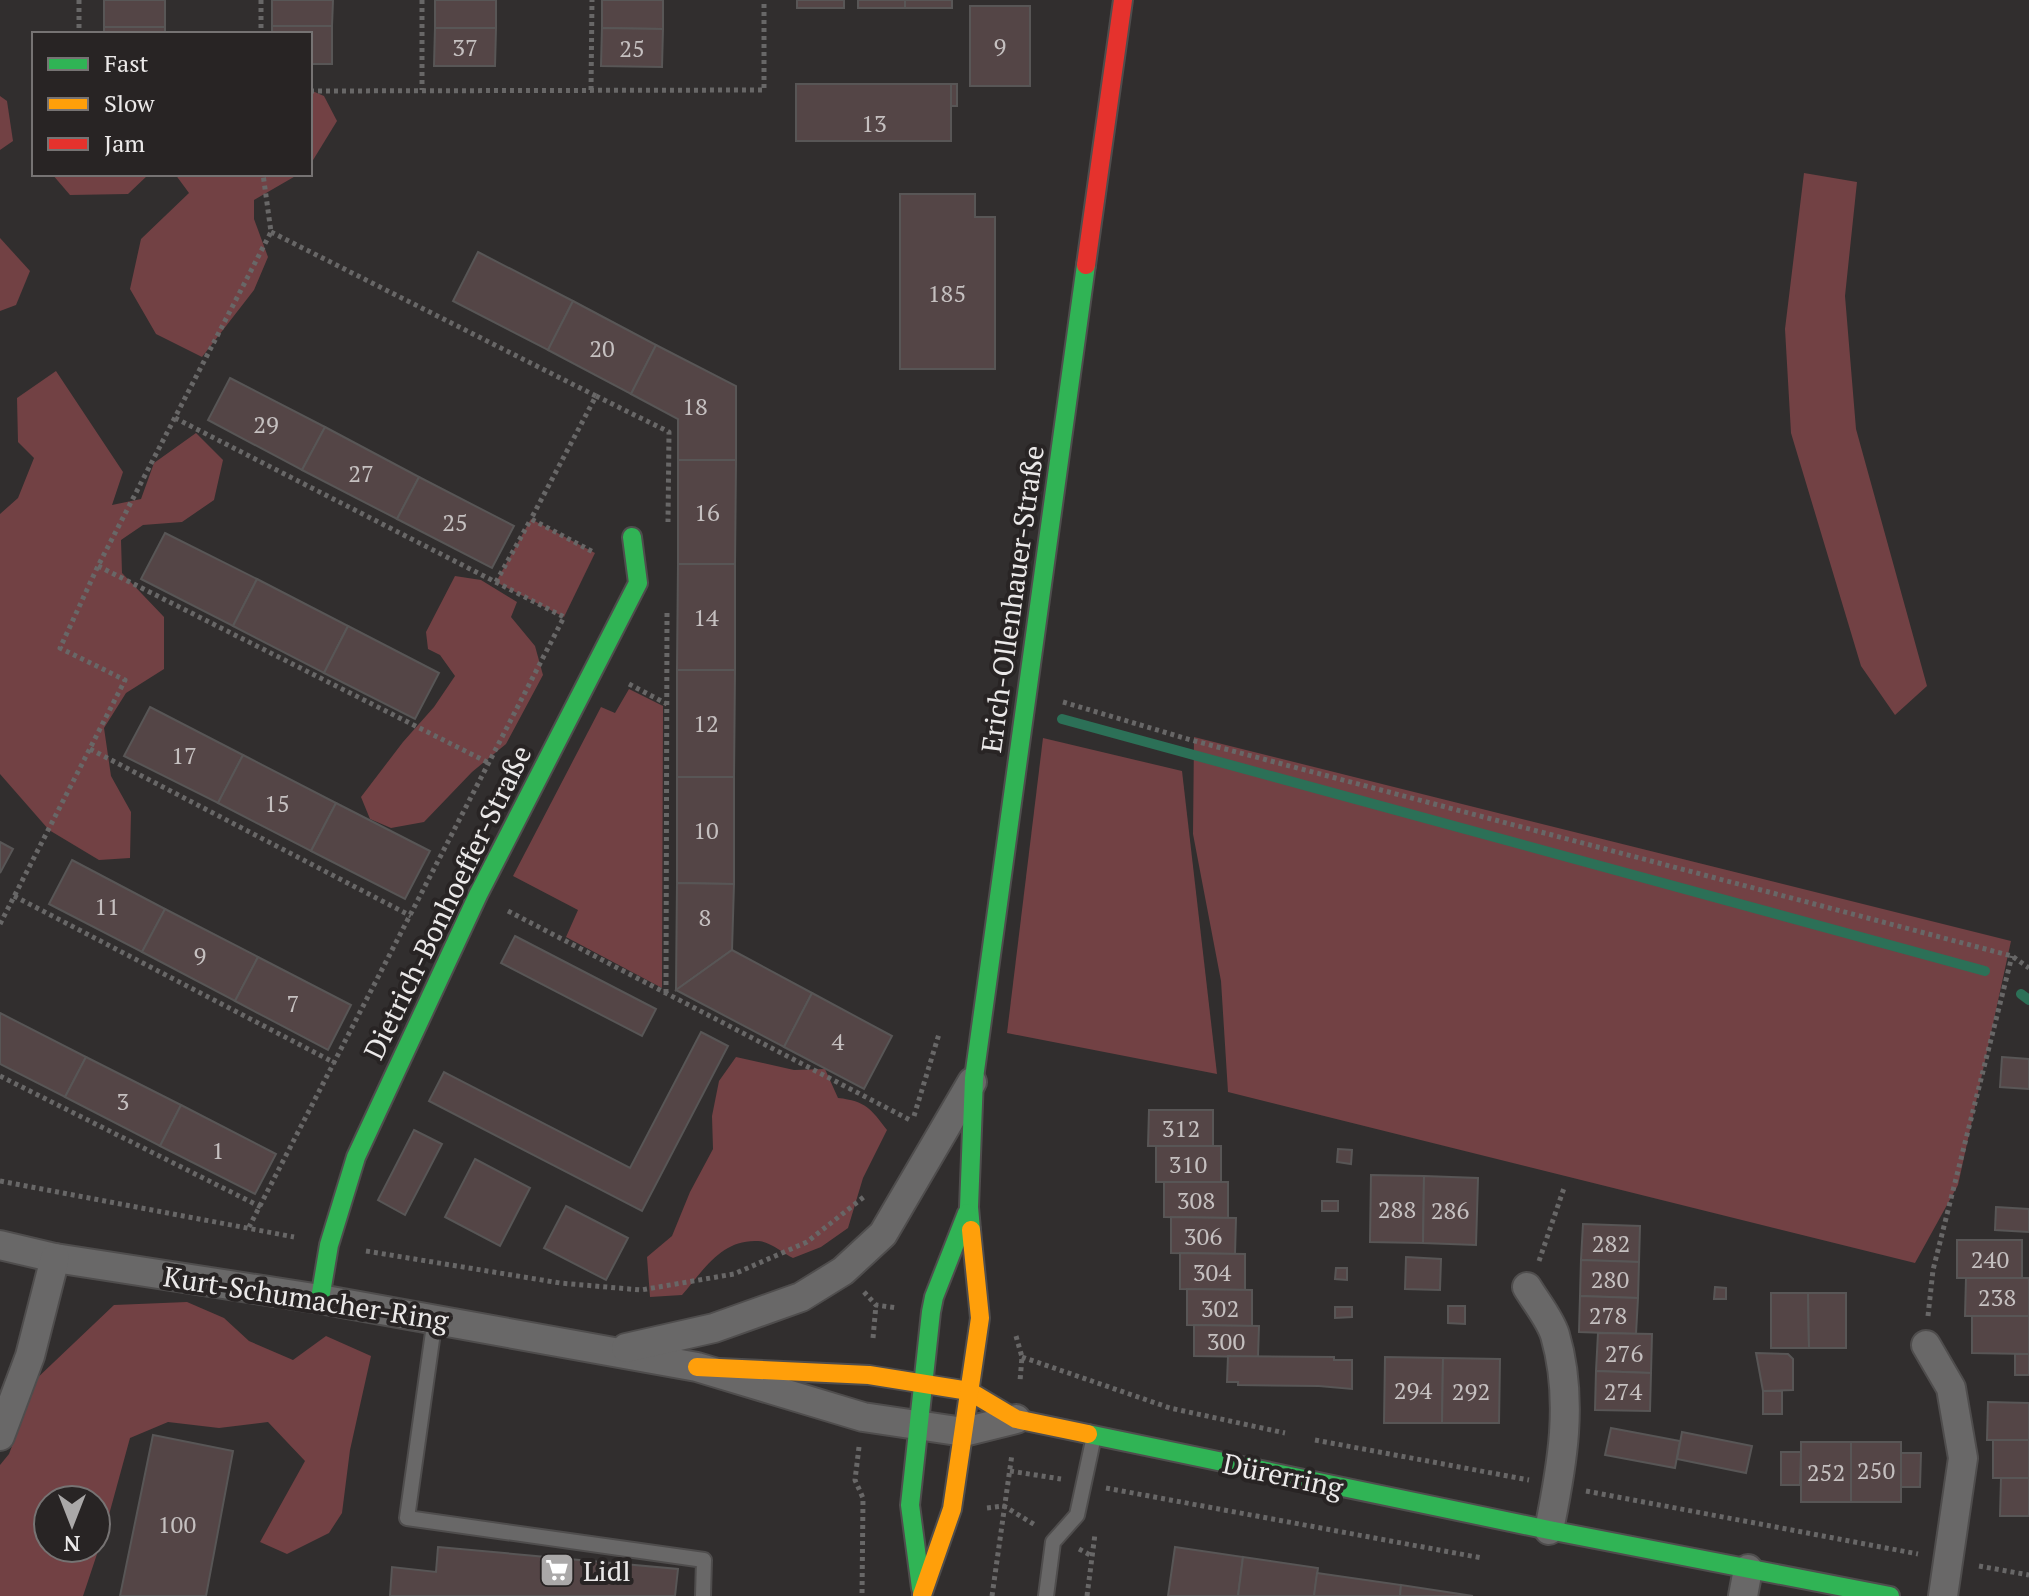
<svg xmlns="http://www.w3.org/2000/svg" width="2029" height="1596" viewBox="0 0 2029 1596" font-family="'PT Serif',serif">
	<rect width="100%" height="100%" fill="#312e2e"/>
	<g fill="#724144" fill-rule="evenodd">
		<polygon points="310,90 324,96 337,121 310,165"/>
		<polygon points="0,96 7,101 13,141 0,150"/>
		<polygon points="1804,173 1857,182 1845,296 1856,429 1927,686 1895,715 1861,666 1791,433 1785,329"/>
		<polygon points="52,174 149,174 128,194 70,195"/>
		<polygon points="175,174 299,174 254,200 254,219 268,257 254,290 202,357 156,334 130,289 141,239 189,193"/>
		<polygon points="0,238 30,271 16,305 0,311"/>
		<polygon points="56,371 123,472 112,505 141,499 154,463 196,433 223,460 214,500 182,522 143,525 121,540 122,573 164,617 164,669 126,693 104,728 111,776 131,812 130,858 99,860 49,830 0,774 0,514 18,498 34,458 18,442 17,398"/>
		<polygon points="531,519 595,553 564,617 496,582"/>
		<polygon points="455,576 481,580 517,602 511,617 535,646 543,675 506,744 472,772 424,822 391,828 370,819 361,797 403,742 434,707 455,676 440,655 428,649 426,632"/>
		<polygon points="629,689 663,706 662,988 566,937 578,910 513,876 601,707 615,713"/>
		<polygon points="1194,737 2011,941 1958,1185 1915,1263 1228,1092 1221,981 1193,834"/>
		<polygon points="1043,738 1182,771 1217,1074 1007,1033"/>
		<path d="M 736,1057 L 794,1070 L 825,1069 L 838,1098 C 866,1101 871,1109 887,1130 L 863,1178 L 848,1228 L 821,1247 L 793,1258 C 783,1253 769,1241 758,1241 C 721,1239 703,1271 682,1295 L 650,1297 L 647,1257 L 672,1236 L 690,1192 L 713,1149 L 712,1116 L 719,1081 Z"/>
		<path d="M 187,1302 L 224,1318 L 249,1341 L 293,1360 L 326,1336 L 371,1356 L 350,1450 L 342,1513 L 329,1533 L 287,1554 L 260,1542 L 305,1461 L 268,1422 L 219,1428 L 168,1422 L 130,1438 L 104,1533 L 83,1596 L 0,1596 L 0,1465 L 9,1454 L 20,1425 L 20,1415 L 33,1382 L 114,1305 ZM 48,1500 L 96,1500 L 96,1548 L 48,1548 Z"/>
	</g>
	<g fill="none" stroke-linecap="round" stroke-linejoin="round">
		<g stroke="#2c7057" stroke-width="10">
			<polyline points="1062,719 1985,971"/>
			<polyline points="2021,994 2029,1000"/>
		</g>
	</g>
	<g fill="#544546" stroke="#585656" stroke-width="2">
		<rect x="104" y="0" width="61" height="27"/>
		<polygon points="272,0 333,0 332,26 272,26"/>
		<rect x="435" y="0" width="61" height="28"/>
		<polygon points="602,0 663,0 663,29 602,28"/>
		<rect x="797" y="0" width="47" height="8"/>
		<rect x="858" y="0" width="47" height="8"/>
		<rect x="905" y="0" width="47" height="8"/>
		<rect x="970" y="6" width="60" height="80"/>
		<polygon points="272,26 332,26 332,64 310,64 310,34 272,34"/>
		<rect x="104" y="27" width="61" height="7"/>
		<polygon points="435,28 496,28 495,66 434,66"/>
		<polygon points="602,28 663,29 662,67 601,66"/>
		<rect x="796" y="84" width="155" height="57"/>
		<rect x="951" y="84" width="6" height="22"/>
		<polygon points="900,194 975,194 975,217 995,217 995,369 900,369"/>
		<polygon points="478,252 573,301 548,350 453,301"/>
		<polygon points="573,301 656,345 631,394 548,350"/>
		<polygon points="656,345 736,386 736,460 678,460 678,419 631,394"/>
		<polygon points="230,378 325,427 302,470 208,420"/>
		<polygon points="325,427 419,477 397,519 302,470"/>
		<polygon points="678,460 736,460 735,564 678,564"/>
		<polygon points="419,477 514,526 492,568 397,519"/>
		<polygon points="165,533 257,579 233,626 141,579"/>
		<polygon points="678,564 735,564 735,670 677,670"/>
		<polygon points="257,579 348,626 324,673 233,626"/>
		<polygon points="348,626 439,673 415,719 324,673"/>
		<polygon points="677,670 735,670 734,777 677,777"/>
		<polygon points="150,707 243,755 218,803 124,756"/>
		<polygon points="243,755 336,803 311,851 218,803"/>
		<polygon points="677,777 734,777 734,884 677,883"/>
		<polygon points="336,803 430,851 405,899 311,851"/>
		<polygon points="0,842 13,849 0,873"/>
		<polygon points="72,860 165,909 142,952 49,904"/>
		<polygon points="677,883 734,884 732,950 676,990"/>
		<polygon points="165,909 258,957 235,1001 142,952"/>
		<polygon points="515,936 656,1009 642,1036 501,963"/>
		<polygon points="732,950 812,993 784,1047 676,990"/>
		<polygon points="258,957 351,1005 328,1050 235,1001"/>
		<polygon points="812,993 892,1036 864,1089 784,1047"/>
		<polygon points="0,1013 86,1057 65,1097 0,1064"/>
		<polygon points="701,1032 728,1046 642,1211 429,1101 444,1072 630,1168"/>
		<polygon points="86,1057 181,1105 160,1146 65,1097"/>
		<polygon points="2002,1057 2029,1059 2029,1089 2000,1087"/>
		<polygon points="181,1105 276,1154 255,1194 160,1146"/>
		<polygon points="1149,1110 1213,1110 1213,1146 1148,1146"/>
		<polygon points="414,1130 442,1144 405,1215 378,1200"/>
		<rect x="1156" y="1146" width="65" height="36"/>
		<polygon points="1338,1149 1352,1150 1351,1164 1337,1162"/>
		<polygon points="475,1159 530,1188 500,1246 445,1217"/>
		<polygon points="1371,1175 1424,1176 1423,1243 1370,1242"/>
		<polygon points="1424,1176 1478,1178 1476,1245 1423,1243"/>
		<polygon points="1164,1182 1228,1182 1228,1218 1164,1217"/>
		<rect x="1322" y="1201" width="16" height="10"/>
		<polygon points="566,1206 628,1238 606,1280 544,1248"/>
		<polygon points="1996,1207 2029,1209 2029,1232 1995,1230"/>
		<polygon points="1171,1217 1236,1218 1235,1254 1171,1253"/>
		<polygon points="1583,1224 1640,1226 1639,1262 1581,1260"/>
		<rect x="1957" y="1240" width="65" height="38"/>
		<polygon points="1180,1253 1245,1254 1245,1290 1180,1289"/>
		<polygon points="1406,1257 1441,1259 1440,1290 1405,1289"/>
		<polygon points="1581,1260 1639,1262 1638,1298 1580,1296"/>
		<polygon points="1336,1268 1347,1268 1347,1280 1335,1279"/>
		<polygon points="1966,1278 2029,1278 2029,1316 1965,1316"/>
		<polygon points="1715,1287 1726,1288 1726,1299 1714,1299"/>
		<polygon points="1187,1289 1252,1290 1252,1326 1187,1325"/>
		<polygon points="1771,1293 1808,1293 1809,1348 1771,1348"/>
		<polygon points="1808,1293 1846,1293 1846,1348 1809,1348"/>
		<polygon points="1580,1296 1638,1298 1636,1334 1579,1332"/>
		<polygon points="1448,1306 1465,1306 1465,1324 1448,1323"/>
		<polygon points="1335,1307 1352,1307 1352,1317 1335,1318"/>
		<polygon points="1972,1316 2029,1316 2029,1354 1972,1353"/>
		<polygon points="1194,1325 1259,1326 1258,1357 1194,1356"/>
		<polygon points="1598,1333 1652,1334 1651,1373 1596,1371"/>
		<polygon points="1756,1353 1788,1354 1793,1359 1793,1390 1763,1391"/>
		<rect x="2015" y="1354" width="14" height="21"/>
		<polygon points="1228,1356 1334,1357 1334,1360 1352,1360 1352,1389 1319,1386 1238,1385 1238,1382 1227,1382"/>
		<polygon points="1385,1357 1443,1358 1442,1423 1384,1423"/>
		<polygon points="1443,1358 1500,1359 1499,1423 1442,1423"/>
		<polygon points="1596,1371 1651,1373 1650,1411 1595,1410"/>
		<rect x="1763" y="1391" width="19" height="23"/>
		<polygon points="1988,1402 2029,1403 2029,1440 1987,1440"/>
		<polygon points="1611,1428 1680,1441 1675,1468 1605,1455"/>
		<polygon points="1682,1432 1752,1446 1746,1473 1677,1459"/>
		<polygon points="153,1435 233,1451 206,1596 120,1596"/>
		<rect x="1993" y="1440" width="36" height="38"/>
		<rect x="1801" y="1442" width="50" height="60"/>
		<rect x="1851" y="1442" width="50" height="60"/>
		<polygon points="1781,1452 1801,1452 1800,1485 1781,1485"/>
		<polygon points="1901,1453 1921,1453 1920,1487 1901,1487"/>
		<polygon points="2001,1478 2029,1478 2029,1516 2000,1516"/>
		<polygon points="438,1547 678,1569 675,1596 390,1596 392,1567 436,1572"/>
		<polygon points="1175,1547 1243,1557 1238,1596 1168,1596"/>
		<polygon points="1243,1557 1318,1568 1314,1596 1238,1596"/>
		<polygon points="1317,1573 1401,1585 1400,1596 1314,1596"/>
		<polygon points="1401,1585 1473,1596 1400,1596"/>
	</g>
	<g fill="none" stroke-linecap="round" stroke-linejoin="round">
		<g stroke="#4f4d4d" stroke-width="18">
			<g id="lane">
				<polyline points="435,1318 407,1518 704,1560 703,1596"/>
				<polyline points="1046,1596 1053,1542 1077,1515 1094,1436"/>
			</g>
		</g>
		<g stroke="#4f4d4d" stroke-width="32">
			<g id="street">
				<polyline points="0,1245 55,1258 320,1299 697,1367 863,1417 964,1432 1016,1419"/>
				<path d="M 1527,1287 C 1536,1302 1550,1319 1555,1335 C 1574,1400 1562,1466 1549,1530"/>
				<polyline points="1926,1345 1951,1388 1963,1458 1943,1596"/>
				<polyline points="626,1348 714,1328 801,1297 843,1271 883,1234 972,1082"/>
				<polyline points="0,1436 30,1356 55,1258"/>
				<polyline points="1743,1596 1748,1569"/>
			</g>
		</g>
		<g stroke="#4f4d4d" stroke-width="22">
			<g id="fast">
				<polyline points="971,1230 969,1207 974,1078 1086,265"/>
				<polyline points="320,1299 329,1245 356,1157 478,895 638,583 632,537"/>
				<polyline points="1088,1434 1549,1530 1890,1596"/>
				<polyline points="921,1588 910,1505 931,1312 934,1297 967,1213"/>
			</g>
		</g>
		<g stroke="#4f4d4d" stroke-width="22">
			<g id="slow">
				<polyline points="697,1367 869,1375 969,1391 1016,1419 1088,1434"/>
				<polyline points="922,1595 952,1509 980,1318 971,1230"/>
			</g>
		</g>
		<g stroke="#4f4d4d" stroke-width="22">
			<polyline id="jam" points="1086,265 1123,0"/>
		</g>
		<g stroke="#686767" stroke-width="5" stroke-dasharray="4 4" stroke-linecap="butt">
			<polyline points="79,0 79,34"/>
			<polyline points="261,0 261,34"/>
			<polyline points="422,0 422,90"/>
			<polyline points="591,90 592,0"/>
			<polyline points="310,91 764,90 764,0"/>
			<polyline points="271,232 596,396 531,519 595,553"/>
			<polyline points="596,396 669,432 668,522"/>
			<polyline points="175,418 564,617 249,1227"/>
			<polyline points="98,566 489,763"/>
			<polyline points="496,582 531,519"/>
			<polyline points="629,684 667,704"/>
			<polyline points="1063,702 1191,740 2012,956 2029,968"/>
			<polyline points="90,749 411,916"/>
			<polyline points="14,896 335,1063"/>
			<polyline points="508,911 912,1121"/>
			<polyline points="0,924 125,680 60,648 98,566 271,232 263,174"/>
			<polyline points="666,993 667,612"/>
			<polyline points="0,1076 261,1207"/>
			<polyline points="914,1116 939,1034"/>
			<polyline points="0,1181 294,1237"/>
			<polyline points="366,1251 560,1283 641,1290 734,1274 807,1242 865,1196"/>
			<polyline points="1539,1261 1564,1188"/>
			<polyline points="864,1292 876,1305 897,1308"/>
			<polyline points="1928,1316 1933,1270 2012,956"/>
			<polyline points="1016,1336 1022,1357 1020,1381"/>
			<polyline points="873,1338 876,1305"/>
			<polyline points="1022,1357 1170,1408 1285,1433"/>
			<polyline points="1315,1440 1529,1480"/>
			<polyline points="859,1447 855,1480 863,1498 862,1596"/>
			<polyline points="1010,1471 1061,1479"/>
			<polyline points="1106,1488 1482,1558"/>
			<polyline points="1586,1491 1918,1554"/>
			<polyline points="987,1508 1004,1506 1035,1525"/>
			<polyline points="1079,1549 1092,1556"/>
			<polyline points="1979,1566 2029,1575"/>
			<polyline points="992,1596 1012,1454"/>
			<polyline points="1087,1596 1095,1534"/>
		</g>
		<use href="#lane" stroke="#696868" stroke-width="14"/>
		<use href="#street" stroke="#696868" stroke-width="28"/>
		<use href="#fast" stroke="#30b455" stroke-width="18"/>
		<use href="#slow" stroke="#ff9f0a" stroke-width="18"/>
		<use href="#jam" stroke="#e5322d" stroke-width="18"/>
	</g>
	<defs>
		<g id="supermarket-square" transform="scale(1.8)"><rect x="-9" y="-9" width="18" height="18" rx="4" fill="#aaa8a8" stroke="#282424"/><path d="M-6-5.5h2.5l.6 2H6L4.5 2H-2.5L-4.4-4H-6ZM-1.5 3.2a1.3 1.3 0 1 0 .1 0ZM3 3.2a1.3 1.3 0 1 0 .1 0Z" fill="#fff"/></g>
	</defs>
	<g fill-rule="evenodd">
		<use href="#supermarket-square" x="557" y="1570"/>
	</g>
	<g text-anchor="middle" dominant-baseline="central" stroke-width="8" stroke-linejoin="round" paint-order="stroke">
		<g font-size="24" fill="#c5c0c0">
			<text x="1000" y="46">9</text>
			<text x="465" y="47">37</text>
			<text x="632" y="48">25</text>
			<text x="874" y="123">13</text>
			<text x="947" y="293">185</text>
			<text x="602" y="348">20</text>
			<text x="695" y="406">18</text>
			<text x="266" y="424">29</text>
			<text x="361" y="473">27</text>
			<text x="707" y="512">16</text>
			<text x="455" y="522">25</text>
			<text x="706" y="617">14</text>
			<text x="706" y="723">12</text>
			<text x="184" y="755">17</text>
			<text x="277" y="803">15</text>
			<text x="706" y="830">10</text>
			<text x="107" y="906">11</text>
			<text x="705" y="917">8</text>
			<text x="200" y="955">9</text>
			<text x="293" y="1003">7</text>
			<text x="838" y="1041">4</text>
			<text x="123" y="1101">3</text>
			<text x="1181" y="1128">312</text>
			<text x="218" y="1150">1</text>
			<text x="1188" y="1164">310</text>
			<text x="1196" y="1200">308</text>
			<text x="1397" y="1209">288</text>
			<text x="1450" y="1210">286</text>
			<text x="1203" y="1236">306</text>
			<text x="1611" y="1243">282</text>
			<text x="1990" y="1259">240</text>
			<text x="1212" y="1272">304</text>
			<text x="1610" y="1279">280</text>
			<text x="1997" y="1297">238</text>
			<text x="1220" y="1308">302</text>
			<text x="1608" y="1315">278</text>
			<text x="1226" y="1341">300</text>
			<text x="1624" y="1353">276</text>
			<text x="1413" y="1390">294</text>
			<text x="1471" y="1391">292</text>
			<text x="1623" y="1391">274</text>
			<text x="1876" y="1470">250</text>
			<text x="1826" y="1472">252</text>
			<text x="177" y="1524">100</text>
		</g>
		<g font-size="28" fill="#ebe9e9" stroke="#282424">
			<text transform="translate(1012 599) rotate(-82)">Erich-Ollenhauer-Straße</text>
			<text transform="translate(447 902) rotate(-64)">Dietrich-Bonhoeffer-Straße</text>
			<text transform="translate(306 1298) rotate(9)">Kurt-Schumacher-Ring</text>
			<text transform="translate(1283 1475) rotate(12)">Dürerring</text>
		</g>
		<g font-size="28" fill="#ebe9e9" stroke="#282424" text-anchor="start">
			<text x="583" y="1570">Lidl</text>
		</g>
	</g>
	<rect x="32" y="32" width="280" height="144" fill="#282424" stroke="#767373" stroke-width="2"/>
	<rect x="48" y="58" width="40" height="12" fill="#30b455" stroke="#767373" stroke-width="2"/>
	<text x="104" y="72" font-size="24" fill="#ebe9e9">Fast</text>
	<rect x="48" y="98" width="40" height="12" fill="#ff9f0a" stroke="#767373" stroke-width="2"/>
	<text x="104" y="112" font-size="24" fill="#ebe9e9">Slow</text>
	<rect x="48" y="138" width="40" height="12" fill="#e5322d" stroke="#767373" stroke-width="2"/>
	<text x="104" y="152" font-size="24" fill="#ebe9e9">Jam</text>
	<g transform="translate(72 1524) rotate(180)"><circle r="38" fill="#282424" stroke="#767373" stroke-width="2"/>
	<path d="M0-6L14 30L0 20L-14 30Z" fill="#aaa8a8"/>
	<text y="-12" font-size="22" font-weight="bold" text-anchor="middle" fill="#ebe9e9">N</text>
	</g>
</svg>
